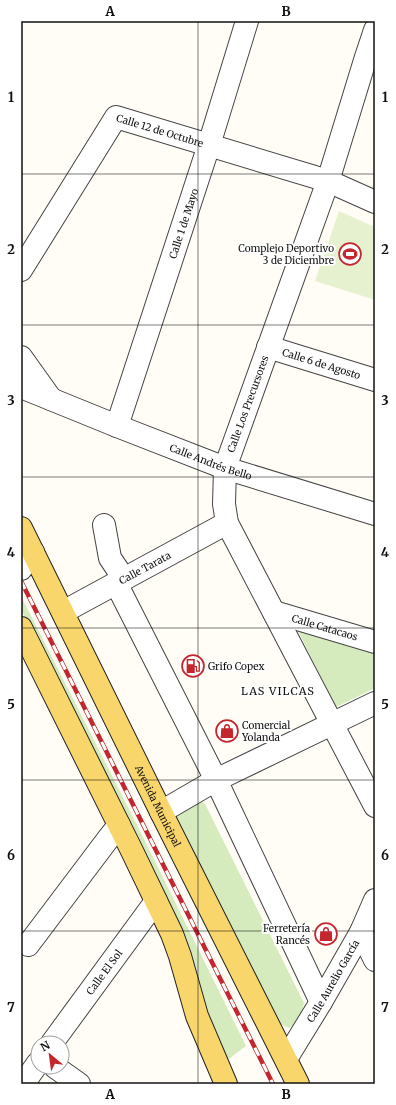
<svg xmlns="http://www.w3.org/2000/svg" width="396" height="1105" viewBox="0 0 396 1105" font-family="Merriweather,serif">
	<rect width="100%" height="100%" fill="#fffdf5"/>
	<g fill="#d5ebbd">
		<polygon points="22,598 136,823 246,1046 226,1061 209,1021 196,967 21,609"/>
		<polygon points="296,627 375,652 375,688 336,707"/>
		<polygon points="200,800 205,804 304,1003 300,1020 289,1028 280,1024 177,821 176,815"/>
	</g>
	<polygon fill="#e6f2cf" points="339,211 375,227 375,300 315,281"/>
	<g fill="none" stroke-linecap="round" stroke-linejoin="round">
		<g stroke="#444" stroke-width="24">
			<g id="minor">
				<polyline points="375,30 366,57 328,181 225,468 224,504 227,523 375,806"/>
				<path id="s1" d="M 21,270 L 116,117 L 328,181 L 375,202"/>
				<path id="s2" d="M 268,347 L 375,380"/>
				<polyline points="21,357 51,399"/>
				<path id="s3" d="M 21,387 L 117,426 L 225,468 L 375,514"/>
				<path id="s4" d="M 117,426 L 209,145 L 247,21"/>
				<polyline points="104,525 110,558 124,579"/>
				<polyline points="21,569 33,552"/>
				<polyline points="116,583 216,780 321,1002"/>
				<path id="s5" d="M 63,612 L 227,523"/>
				<path id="s6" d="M 274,612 L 375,642"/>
				<polyline points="161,812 216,780 375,703"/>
				<polyline points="361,932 375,960"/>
				<polyline points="28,945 108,839 119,825"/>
				<path id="s7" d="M 52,1043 L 156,901"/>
				<path id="s8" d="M 286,1059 L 321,1002 L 361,932 L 375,900"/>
				<polyline points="55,1067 79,1084"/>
				<polyline points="23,1084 38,1063"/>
			</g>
		</g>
		<g stroke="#222" stroke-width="24">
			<g id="major">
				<path id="s9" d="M 21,528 L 161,812 L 298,1084"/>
				<polyline points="21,628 132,851 172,934 180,956 197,1016 226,1084"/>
			</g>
		</g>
		<use href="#minor" stroke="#fff" stroke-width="22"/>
		<use href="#major" stroke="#f9d66b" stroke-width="22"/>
		<g stroke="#c4262e" stroke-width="4.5">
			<polyline id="rail" points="21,581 273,1084"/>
		</g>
		<use href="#rail" stroke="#fff" stroke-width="3" stroke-dasharray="9" stroke-linecap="butt"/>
	</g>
	<path fill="none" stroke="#111" stroke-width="1" stroke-opacity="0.55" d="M 198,21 L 198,1084M 21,174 L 375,174M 21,325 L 375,325M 21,477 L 375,477M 21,628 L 375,628M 21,780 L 375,780M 21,931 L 375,931"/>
	<defs>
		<g id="stadium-ring" transform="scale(1.15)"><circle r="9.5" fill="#fff" stroke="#c4262e" stroke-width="1.5"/><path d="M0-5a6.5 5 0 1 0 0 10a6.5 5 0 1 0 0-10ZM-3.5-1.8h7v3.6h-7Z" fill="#c4262e"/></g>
		<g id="fuel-ring" transform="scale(1.15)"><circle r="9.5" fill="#fff" stroke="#c4262e" stroke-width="1.5"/><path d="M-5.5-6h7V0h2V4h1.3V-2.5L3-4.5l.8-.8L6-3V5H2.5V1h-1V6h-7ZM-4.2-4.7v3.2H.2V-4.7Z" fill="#c4262e"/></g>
		<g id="shop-ring" transform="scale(1.15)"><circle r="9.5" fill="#fff" stroke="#c4262e" stroke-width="1.5"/><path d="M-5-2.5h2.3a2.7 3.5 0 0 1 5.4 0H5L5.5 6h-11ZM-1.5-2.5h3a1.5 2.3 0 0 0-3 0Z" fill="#c4262e"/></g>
	</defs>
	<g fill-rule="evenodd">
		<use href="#stadium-ring" x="350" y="254"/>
		<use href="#fuel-ring" x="193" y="666"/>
		<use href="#shop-ring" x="227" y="731"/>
		<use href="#shop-ring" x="326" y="934"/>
	</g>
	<g text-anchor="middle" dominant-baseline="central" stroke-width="4" stroke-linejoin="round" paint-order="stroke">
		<g font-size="10" fill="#111" stroke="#fff">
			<text stroke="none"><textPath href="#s1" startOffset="226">Calle 12 de Octubre</textPath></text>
			<text stroke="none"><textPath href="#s4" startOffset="213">Calle 1 de Mayo</textPath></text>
			<text stroke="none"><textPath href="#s2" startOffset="56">Calle 6 de Agosto</textPath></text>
			<text transform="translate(248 404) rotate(-70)">Calle Los Precursores</text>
			<text stroke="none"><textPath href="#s3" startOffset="204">Calle Andrés Bello</textPath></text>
			<text stroke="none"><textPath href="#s5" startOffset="93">Calle Tarata</textPath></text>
			<text stroke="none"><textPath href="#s6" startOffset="53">Calle Catacaos</textPath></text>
			<text stroke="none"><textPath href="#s9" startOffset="310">Avenida Municipal</textPath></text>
			<text stroke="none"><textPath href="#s7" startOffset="88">Calle El Sol</textPath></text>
			<text stroke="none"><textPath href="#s8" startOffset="91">Calle Aurelio García</textPath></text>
		</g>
		<g font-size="10" fill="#111" stroke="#fff" text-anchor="end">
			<text x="334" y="248">Complejo Deportivo<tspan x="334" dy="12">3 de Diciembre</tspan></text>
			<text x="208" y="666" text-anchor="start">Grifo Copex</text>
			<text x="242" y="725" text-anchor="start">Comercial<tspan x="242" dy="12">Yolanda</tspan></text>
			<text x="310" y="928">Ferretería<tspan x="310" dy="12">Rancés</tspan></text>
		</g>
		<g font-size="11" letter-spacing="1" fill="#111" stroke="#fff">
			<text x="278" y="691">LAS VILCAS</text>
		</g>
	</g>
	<rect width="396" height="1105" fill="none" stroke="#ffffff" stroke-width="44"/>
	<g transform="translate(50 1055) rotate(331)"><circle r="19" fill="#ffffff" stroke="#a0a0a0"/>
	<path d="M0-3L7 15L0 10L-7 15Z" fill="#c4262e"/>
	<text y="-6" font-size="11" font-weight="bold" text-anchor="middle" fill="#111111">N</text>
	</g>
	<rect x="22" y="22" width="352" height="1061" fill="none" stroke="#111" stroke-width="1.5"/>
	<g font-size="13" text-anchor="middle" font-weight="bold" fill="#111">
		<text x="110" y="16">A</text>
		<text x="286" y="16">B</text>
		<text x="11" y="102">1</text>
		<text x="385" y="102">1</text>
		<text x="11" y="254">2</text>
		<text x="385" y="254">2</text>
		<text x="11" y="405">3</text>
		<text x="385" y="405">3</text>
		<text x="11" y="557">4</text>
		<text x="385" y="557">4</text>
		<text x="11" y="709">5</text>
		<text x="385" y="709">5</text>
		<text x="11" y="860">6</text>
		<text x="385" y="860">6</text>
		<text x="11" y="1012">7</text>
		<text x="385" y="1012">7</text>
		<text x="110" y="1099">A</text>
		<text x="286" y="1099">B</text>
	</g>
</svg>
